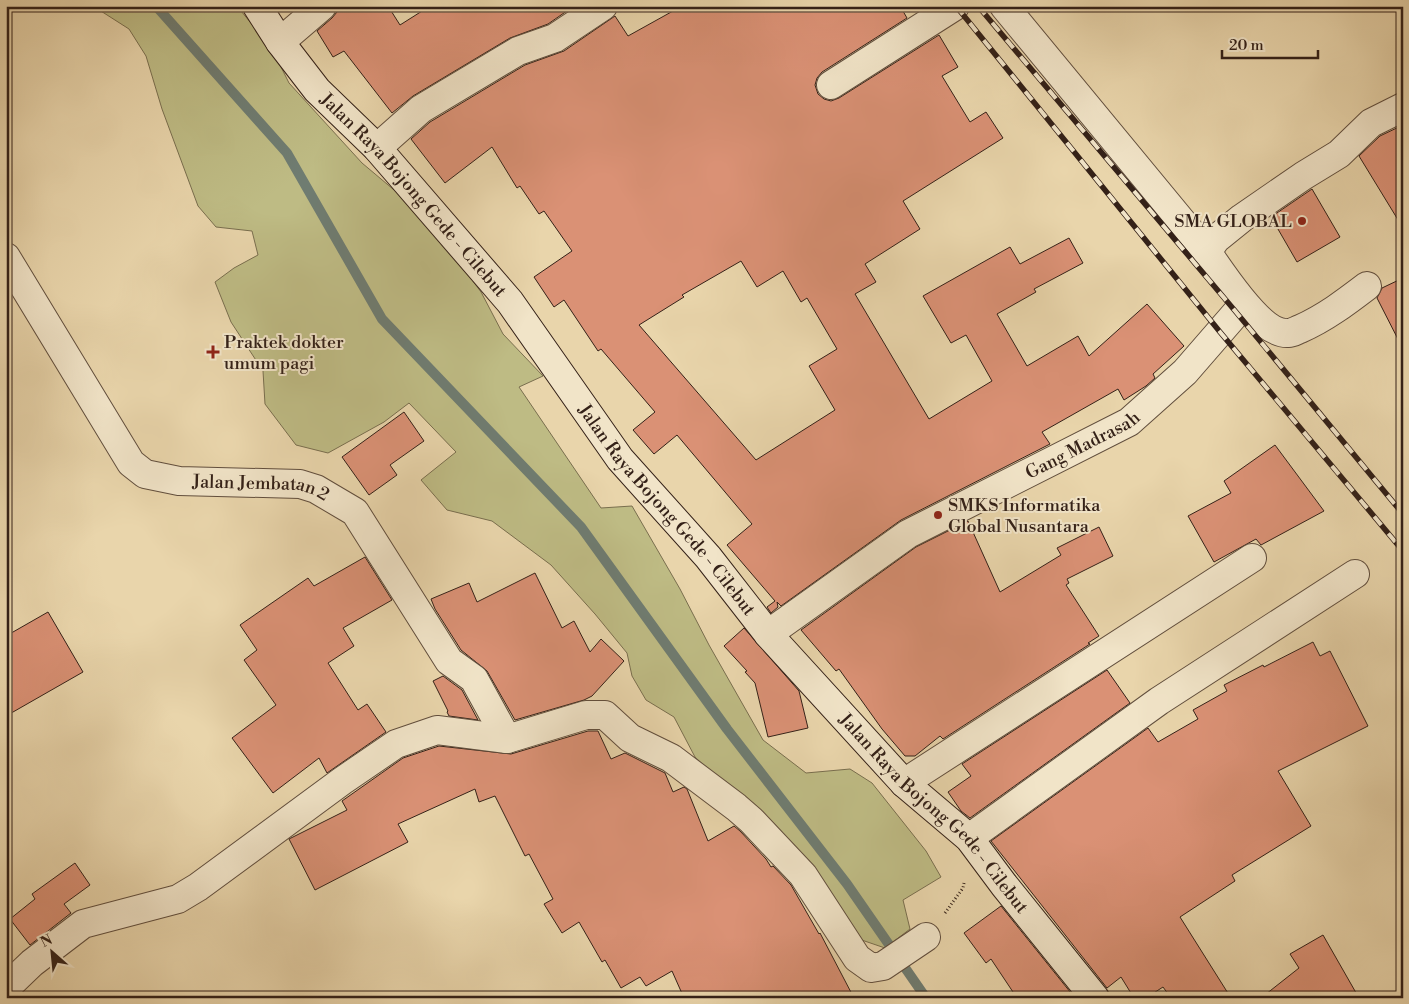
<svg xmlns="http://www.w3.org/2000/svg" width="1409" height="1004" viewBox="0 0 1409 1004" font-family="'Libre Bodoni',serif">
	<rect width="100%" height="100%" fill="#e9d5ab"/>
	<filter id="stains"><feTurbulence type="fractalNoise" baseFrequency=".004" numOctaves="4"/><feColorMatrix values="0 0 0 0 .2 0 0 0 0 .09 0 0 0 0 .02 0 0 0 .5 -.17"/></filter>
	<radialGradient id="worn" r=".72"><stop offset=".6" stop-color="#630" stop-opacity="0"/><stop offset="1" stop-color="#630" stop-opacity=".3"/></radialGradient>
	<polygon fill="#bebb84" stroke="#796e4e" points="93,6 237,6 272,49 289,83 362,163 425,216 481,292 503,334 543,376 519,387 601,508 632,506 680,589 709,645 763,740 806,773 850,769 872,783 926,851 941,877 903,900 910,929 885,948 850,936 792,849 695,757 674,717 646,700 632,676 627,653 595,614 551,565 492,521 447,510 421,480 456,452 409,403 384,422 328,453 296,445 265,404 263,371 231,322 215,282 234,268 258,255 252,231 216,227 198,206 162,109 146,56 129,29"/>
	<g fill="none" stroke-linecap="round" stroke-linejoin="round">
		<polyline stroke="#6f7c71" stroke-width="10" points="156,6 287,153 382,319 581,527 727,729 847,884 926,998"/>
	</g>
	<g fill="#da9175" stroke="#342118" fill-rule="evenodd">
		<polygon points="337,6 388,6 400,25 430,6 574,6 548,24 510,38 413,96 392,113 344,51 333,57 317,31 332,18 337,12"/>
		<path d="M 682,6 L 900,6 L 907,18 L 822,72 L 817,78 L 815,85 L 818,94 L 824,99 L 831,101 L 839,98 L 939,35 L 958,67 L 942,76 L 970,122 L 986,112 L 1003,138 L 903,201 L 920,229 L 865,264 L 876,282 L 855,294 L 929,419 L 992,381 L 966,335 L 951,343 L 923,296 L 1010,247 L 1020,264 L 1069,238 L 1083,263 L 1034,289 L 1036,292 L 997,314 L 1027,366 L 1078,336 L 1089,356 L 1147,304 L 1184,346 L 1153,374 L 1155,378 L 1146,386 L 1124,400 L 1118,389 L 1042,432 L 1050,444 L 901,520 L 781,606 L 777,602 L 778,607 L 771,613 L 767,607 L 775,601 L 727,545 L 752,524 L 677,435 L 654,454 L 633,430 L 655,412 L 601,349 L 598,351 L 564,300 L 554,307 L 534,277 L 572,251 L 544,211 L 539,214 L 520,186 L 517,188 L 492,147 L 445,183 L 411,139 L 430,122 L 525,65 L 564,51 L 615,16 L 628,36 ZM 741,261 L 757,287 L 783,271 L 801,302 L 807,298 L 837,349 L 809,366 L 835,410 L 756,460 L 639,325 L 684,297 L 682,295 Z"/>
		<polygon points="1403,125 1403,228 1359,156 1380,136"/>
		<polygon points="1312,189 1340,237 1297,262 1271,217"/>
		<polygon points="1403,278 1403,349 1377,298 1382,288"/>
		<polygon points="404,412 424,441 390,465 397,475 369,495 342,457"/>
		<polygon points="1275,445 1324,511 1261,545 1256,539 1214,562 1188,516 1231,493 1224,481"/>
		<polygon points="968,521 1000,592 1061,555 1057,548 1099,527 1113,556 1067,579 1069,583 1066,585 1099,636 1088,643 1090,644 943,739 940,736 915,756 905,756 882,729 839,669 836,671 801,630 916,547"/>
		<polygon points="365,557 392,600 343,628 354,646 328,663 358,710 367,704 386,732 327,773 319,758 273,793 232,738 276,705 244,660 257,650 240,625 308,578 314,586"/>
		<polygon points="535,573 562,628 574,621 590,652 601,639 624,661 592,696 584,700 515,720 487,671 461,650 435,609 431,599 469,583 477,602"/>
		<polygon points="48,612 83,672 6,716 6,636"/>
		<polygon points="744,628 799,691 808,728 768,737 755,683 745,672 747,671 724,646"/>
		<polygon points="1313,642 1320,656 1330,651 1368,726 1278,771 1311,826 1232,875 1235,881 1180,917 1231,998 1171,998 1163,987 1146,998 1134,998 1121,977 1107,988 991,841 1148,728 1158,742 1198,719 1193,710 1227,691 1224,685 1263,665 1264,667"/>
		<polygon points="1107,670 1130,703 970,818 961,811 948,792 971,776 962,764"/>
		<polygon points="443,676 462,690 478,720 449,716 447,712 448,711 433,681"/>
		<polygon points="588,731 598,731 611,759 625,753 665,773 673,792 684,787 687,789 708,841 734,826 740,831 766,859 771,867 773,866 791,885 819,934 820,933 854,998 684,998 672,971 646,986 640,977 621,988 605,960 602,962 579,922 562,933 544,904 553,899 529,854 525,856 495,796 479,802 475,789 398,824 408,842 315,890 289,839 347,810 342,801 403,758 439,746 511,754"/>
		<polygon points="75,863 90,885 64,904 71,913 30,945 10,919 35,899 32,894"/>
		<polygon points="1001,906 1075,998 1017,998 991,959 986,963 964,933"/>
		<polygon points="1323,935 1359,998 1261,998 1299,968 1290,954"/>
	</g>
	<g fill="none" stroke-linecap="round" stroke-linejoin="round">
		<g stroke="#614e3d" stroke-width="30">
			<g id="street">
				<polyline points="1004,6 1207,252"/>
				<polyline points="280,42 322,6"/>
				<polyline points="831,85 955,6"/>
				<polyline points="377,148 421,109 518,51 555,38 603,6"/>
				<path id="s1" d="M 6,257 L 131,463 L 145,474 L 179,481 L 300,484 L 316,489 L 355,512 L 449,661 L 474,679 L 507,739"/>
				<path d="M 1367,286 C 1346,302 1325,318 1300,329 C 1297,330 1292,333 1289,333 C 1261,336 1222,273 1207,252 L 1216,239 L 1242,218 L 1303,176 L 1339,154 L 1371,123 L 1403,107"/>
				<path id="s2" d="M 768,634 L 908,534 L 1129,422 L 1185,372 L 1244,304"/>
				<polyline points="904,783 1252,558"/>
				<polyline points="969,838 1159,701 1355,574"/>
				<polyline points="6,988 32,963 83,924 178,899 198,887 342,781 396,744 437,730 507,739 586,715 605,715 630,738 671,758 736,807 751,820 803,875 857,958 871,968 883,966 926,937"/>
			</g>
		</g>
		<g stroke="#342118" stroke-width="30">
			<g id="secondary">
				<path id="s3" d="M 257,6 L 280,42 L 317,90 L 377,148 L 510,302 L 620,459 L 708,557 L 768,634 L 904,783 L 969,838 L 1004,885 L 1095,998"/>
			</g>
		</g>
		<polyline stroke="#342118" stroke-width="3" stroke-dasharray="1 2.5" stroke-linecap="butt" points="945,913 963,888 964,883"/>
		<use href="#street" stroke="#f1e4c8" stroke-width="28"/>
		<use href="#secondary" stroke="#f1e4c8" stroke-width="28"/>
		<g stroke="#342118" stroke-width="5.5">
			<g id="rail">
				<polyline points="956,6 1220,332 1403,551"/>
				<polyline points="978,6 1236,312 1403,514"/>
			</g>
		</g>
		<use href="#rail" stroke="#f1e4c8" stroke-width="4" stroke-dasharray="11" stroke-linecap="butt"/>
	</g>
	<g fill="#8f2418" stroke="#f1e4c8" stroke-width="2">
		<circle cx="1302" cy="221" r="5"/>
		<path d="M210.5 344.5h5v5h5v5h-5v5h-5v-5h-5v-5h5z"/>
		<circle cx="938" cy="515" r="5"/>
	</g>
	<g text-anchor="middle" dominant-baseline="central" stroke-width="4" stroke-linejoin="round" paint-order="stroke">
		<g font-size="18" fill="#342118" stroke="#f1e4c8">
			<text stroke="none"><textPath href="#s3" startOffset="246">Jalan Raya Bojong Gede - Cilebut</textPath></text>
			<text stroke="none"><textPath href="#s2" startOffset="368">Gang Madrasah</textPath></text>
			<text stroke="none"><textPath href="#s1" startOffset="376">Jalan Jembatan 2</textPath></text>
			<text stroke="none"><textPath href="#s3" startOffset="651">Jalan Raya Bojong Gede - Cilebut</textPath></text>
			<text stroke="none"><textPath href="#s3" startOffset="1056">Jalan Raya Bojong Gede - Cilebut</textPath></text>
		</g>
		<g font-size="18" fill="#342118" stroke="#f1e4c8" text-anchor="start">
			<text x="1292" y="221" text-anchor="end">SMA GLOBAL</text>
			<text x="224" y="342">Praktek dokter<tspan x="224" dy="21">umum pagi</tspan></text>
			<text x="948" y="505">SMKS Informatika<tspan x="948" dy="21">Global Nusantara</tspan></text>
		</g>
	</g>
	<rect width="1409" height="1004" fill="none" stroke="#e9d5ab" stroke-width="25"/>
	<rect x="8" y="8" width="1394" height="989" fill="none" stroke="#342118" stroke-width="2.5"/>
	<rect x="12" y="12" width="1384" height="979" fill="none" stroke="#342118"/>
	<g transform="translate(52 952) rotate(333)" stroke="#f1e4c8" stroke-width="4" paint-order="stroke">
	<path d="M0-4L9 19L0 12L-9 19Z" fill="#342118"/>
	<text y="-8" font-size="14" font-weight="bold" text-anchor="middle" fill="#342118">N</text>
	</g>
	<path d="M1222 50v8h96v-8" fill="none" stroke="#342118" stroke-width="2.5"/>
	<text x="1229" y="50" font-size="15" fill="#342118" stroke="#f1e4c8" stroke-width="4" paint-order="stroke">20 m</text>
	<rect width="100%" height="100%" filter="url(#stains)"/>
	<rect width="100%" height="100%" fill="url(#worn)"/>
</svg>
